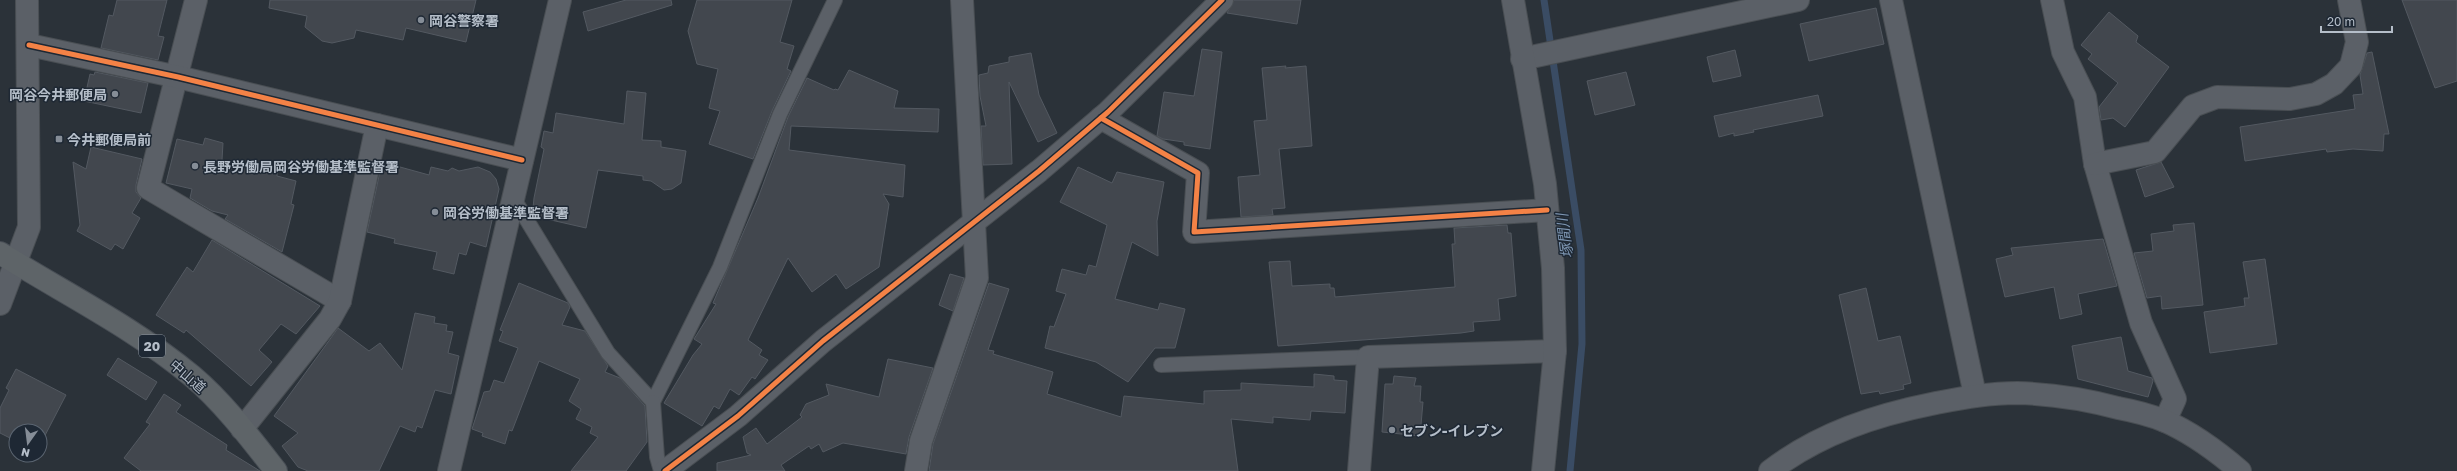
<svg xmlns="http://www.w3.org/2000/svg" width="2457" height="471" viewBox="0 0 2457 471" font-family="'Golos Text','Noto Sans JP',sans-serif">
	<rect width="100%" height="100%" fill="#2b3239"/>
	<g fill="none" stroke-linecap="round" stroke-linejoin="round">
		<polyline stroke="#3a4c64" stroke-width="7" points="1544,0 1581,250 1582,344 1570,471"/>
	</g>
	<g fill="#42474e" stroke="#535961">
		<polygon points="117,0 167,0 158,36 164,37 158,60 101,48 109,15 113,16"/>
		<polygon points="270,0 476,0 466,42 406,28 403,40 356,30 354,38 332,43 322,41 305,27 307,16 269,8"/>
		<polygon points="626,0 671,0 672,5 588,31 583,12"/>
		<polygon points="697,0 792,0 780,42 794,46 787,69 791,71 772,111 753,159 709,144 720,111 709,108 718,69 697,64 688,31"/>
		<polygon points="1234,0 1301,0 1297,24 1227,13"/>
		<polygon points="2402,0 2457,0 2457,81 2435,88"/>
		<polygon points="1876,8 1884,44 1809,61 1800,24"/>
		<polygon points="2109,12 2138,36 2136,42 2169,67 2125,127 2113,118 2101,120 2099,107 2118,83 2088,59 2092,54 2081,45"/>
		<polygon points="1202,49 1222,52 1210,149 1184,145 1184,142 1163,139 1157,136 1164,92 1194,96"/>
		<polygon points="1735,50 1741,76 1713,82 1707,57"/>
		<polygon points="2372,52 2389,134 2384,134 2383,151 2353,149 2327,152 2326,149 2245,161 2240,127 2355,109 2353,95 2363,94 2360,75 2367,53"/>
		<polygon points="1031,53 1039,95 1057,133 1038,142 1009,82 1012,164 983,165 981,126 986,126 980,96 979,75 988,73 989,66 1009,62 1009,57"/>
		<polygon points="1286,66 1285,68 1306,66 1312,146 1279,149 1285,208 1272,209 1273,215 1241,217 1238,177 1260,175 1254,121 1267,120 1262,68"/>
		<polygon points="849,70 898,91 894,108 939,109 938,132 791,126 789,150 905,165 903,197 883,194 889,204 879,267 846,289 836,274 812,292 788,258 748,340 762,350 759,355 768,360 755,379 752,377 739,395 730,389 719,409 714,406 702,426 664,403 693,355 702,344 694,339 716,304 713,303 758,198 788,117 807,78 834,90 835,89 838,90"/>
		<polygon points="95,72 148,83 141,113 84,101 90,74 94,75"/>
		<polygon points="1626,72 1635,105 1595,115 1587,81"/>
		<polygon points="627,91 646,93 642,140 661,141 661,147 686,151 681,183 672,189 664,190 651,181 643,180 643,176 598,170 586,228 538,217 535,215 536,209 533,208 534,198 544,149 541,147 544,131 553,133 556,113 624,124"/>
		<polygon points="1818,95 1823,116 1753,130 1754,132 1734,136 1734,133 1719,137 1714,116"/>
		<polygon points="205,138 223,143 222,160 277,173 277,176 296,181 291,204 294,205 282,252 225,219 228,215 212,211 190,198 192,189 166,183 177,139 203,145"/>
		<polygon points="91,147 142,159 136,185 136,192 141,198 132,213 140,218 123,249 115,244 111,250 77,231 80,225 73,162 86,169"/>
		<polygon points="382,162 429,175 431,167 448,171 452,168 459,171 478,167 490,172 496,179 499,189 486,247 470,242 466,255 459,253 454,274 433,269 437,252 394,243 395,239 367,232"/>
		<polygon points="2161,162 2174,187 2145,197 2136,170"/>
		<polygon points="1078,167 1112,183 1117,172 1164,182 1157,221 1158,256 1132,242 1115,299 1158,310 1160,303 1185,309 1175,348 1155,348 1128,382 1096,362 1045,348 1050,326 1054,327 1066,294 1056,291 1062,269 1086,275 1089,265 1096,267 1107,225 1060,202"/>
		<polygon points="2194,223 2203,305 2162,309 2161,296 2147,298 2134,253 2153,251 2151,234 2174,231 2173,225"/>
		<polygon points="1507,225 1508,233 1511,233 1516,296 1498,299 1500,320 1473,322 1474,331 1461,333 1278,346 1269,262 1290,261 1292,286 1330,284 1330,288 1334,288 1335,297 1455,287 1452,244 1455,244 1454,228"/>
		<polygon points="2103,239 2117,286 2078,294 2082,314 2060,319 2054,287 2005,297 1996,259 2013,255 2011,248"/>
		<polygon points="212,240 320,306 296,334 281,324 259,350 272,362 251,386 186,330 184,333 156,315 187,267 193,272"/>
		<polygon points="2265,259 2277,344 2210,353 2204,312 2245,306 2244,298 2249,298 2243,262"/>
		<polygon points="950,274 964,278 953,311 939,305"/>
		<polygon points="519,283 568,303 570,307 562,325 585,331 608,366 605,372 620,378 645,406 647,442 626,471 571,471 598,437 590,433 592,427 576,419 581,409 569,401 580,379 539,361 512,431 509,430 505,444 482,436 483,433 472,429 484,392 490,391 494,380 504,383 518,348 499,341 503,331 500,330"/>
		<polygon points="989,283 1009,289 988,350 994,351 993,354 1053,372 1047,394 1121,417 1124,396 1204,404 1204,391 1241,390 1241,383 1314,387 1314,374 1334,376 1334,380 1347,381 1345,413 1311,411 1310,420 1273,417 1273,423 1231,419 1238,471 929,471 933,444"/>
		<polygon points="1866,288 1878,341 1900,336 1911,383 1903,385 1904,389 1880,394 1879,391 1861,394 1839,295"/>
		<polygon points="415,313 435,317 434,323 447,325 446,331 453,332 448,353 459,356 451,394 435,390 422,428 417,426 415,432 400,426 379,471 308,471 298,467 282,446 298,433 274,416 328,342 338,328 369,351 380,343 402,370"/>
		<polygon points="2121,337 2128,371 2152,378 2153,381 2148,397 2078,379 2072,346"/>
		<polygon points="118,358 157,382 146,400 107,375"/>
		<polygon points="888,359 933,368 909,437 906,454 843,443 823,452 819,444 811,449 809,446 781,465 785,471 717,471 717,463 751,455 747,453 743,437 756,428 767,444 802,417 800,415 806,404 829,395 826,384 879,397"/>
		<polygon points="16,369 66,395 40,445 40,431 16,431 16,441 0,433 0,408 9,390 6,388"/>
		<polygon points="1394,376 1416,378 1414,386 1421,386 1420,402 1423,402 1420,436 1382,432 1385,384 1393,384"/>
		<polygon points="164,394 181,405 176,412 227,445 226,450 260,471 141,471 124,458 150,424 146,422"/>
	</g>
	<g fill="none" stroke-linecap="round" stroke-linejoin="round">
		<g stroke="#494e53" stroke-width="16">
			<g id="service">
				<polyline points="514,199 608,353 653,402 720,267 780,114 835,0"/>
				<polyline points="1161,365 1368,357"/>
				<polyline points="653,402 657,457 661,471"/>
			</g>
		</g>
		<g stroke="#494e53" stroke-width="24">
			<g id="minor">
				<polyline points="196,0 148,188 340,301"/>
				<polyline points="1891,0 1975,395"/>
				<polyline points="2052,0 2063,52 2085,97 2095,164 2141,323 2175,399 2165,421"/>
				<polyline points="29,45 178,77 522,160"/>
				<polyline points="1522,59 1798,0"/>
				<polyline points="1101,118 1198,173 1194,232 1547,210"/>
				<polyline points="2095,164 2155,152 2193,106 2217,97 2290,99 2316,94 2334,84 2351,66 2357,42 2349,0"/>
				<polyline points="242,429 330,319 340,301 377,125"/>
				<polyline points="449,471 560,0"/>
				<polyline points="665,471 738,416 823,341 1039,171 1108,112 1222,0"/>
				<polyline points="916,471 921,441 977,278 962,0"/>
				<polyline points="1359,471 1368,357 1555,351"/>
				<path d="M 1770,471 C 1820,433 1876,415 1936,403 C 1963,398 1989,393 2017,393 C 2051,394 2085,399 2118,408 C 2134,411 2150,415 2165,421 C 2190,432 2219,453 2240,471"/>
			</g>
		</g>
		<g stroke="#494e53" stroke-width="24">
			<g id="tertiary">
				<polyline points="1513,0 1545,184 1553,268 1555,351 1543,471"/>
				<polyline points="0,304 29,227 27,0"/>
			</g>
		</g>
		<g stroke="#484e55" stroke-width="24">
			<path id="trunk" d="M 0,253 C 64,293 133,327 192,376 C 223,402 251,439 276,471"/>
		</g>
		<use href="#service" stroke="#5b6067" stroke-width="14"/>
		<use href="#minor" stroke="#5b6067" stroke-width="22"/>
		<use href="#tertiary" stroke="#5b6067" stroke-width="22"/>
		<use href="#trunk" stroke="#5e6468" stroke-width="22"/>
		<g stroke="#1e2834" stroke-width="8">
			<g id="cycleway">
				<polyline points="29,45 178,77 522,160"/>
				<polyline points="1101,118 1198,173 1194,232 1547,210"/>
				<polyline points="665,471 738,416 823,341 1039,171 1108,112 1222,0"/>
			</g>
		</g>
		<use href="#cycleway" stroke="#f48246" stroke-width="5"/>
	</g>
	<g fill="#858d97" stroke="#1e2834" stroke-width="1.5">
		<circle cx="421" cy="20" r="4"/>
		<circle cx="115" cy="94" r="4"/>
		<rect x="55" y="135" width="8" height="8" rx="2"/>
		<circle cx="195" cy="166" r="4"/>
		<circle cx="435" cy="212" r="4"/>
		<circle cx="1392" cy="430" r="4"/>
	</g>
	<g text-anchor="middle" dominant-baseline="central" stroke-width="3" stroke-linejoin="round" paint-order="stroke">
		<rect fill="#1e2834" stroke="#88919c" stroke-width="1" x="139" y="335" width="26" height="22" rx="3"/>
		<g font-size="13" font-weight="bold" fill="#b5bec9">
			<text x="152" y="346">20</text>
		</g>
		<g font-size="14" font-weight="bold" fill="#b5bec9" stroke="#1e2834" text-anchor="start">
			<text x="429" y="20">岡谷警察署</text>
			<text x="107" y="94" text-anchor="end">岡谷今井郵便局</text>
			<text x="67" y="139">今井郵便局前</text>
			<text x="203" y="166">長野労働局岡谷労働基準監督署</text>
			<text x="443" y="212">岡谷労働基準監督署</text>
			<text x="1400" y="430">セブン-イレブン</text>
		</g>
		<g font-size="14" fill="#b5bec9" stroke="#1e2834">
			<text transform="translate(188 376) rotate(41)">中山道</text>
		</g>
		<g font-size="15" font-style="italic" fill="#7d95b1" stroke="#1e2834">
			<text transform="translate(1564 236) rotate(-97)">塚間川</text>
		</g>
	</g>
	<g transform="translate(28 443) rotate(194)"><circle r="19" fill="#1e2834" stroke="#5a6470"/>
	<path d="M0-3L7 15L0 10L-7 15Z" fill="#858d97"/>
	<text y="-6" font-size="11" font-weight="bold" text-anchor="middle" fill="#b5bec9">N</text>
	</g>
	<path d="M2321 26v6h71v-6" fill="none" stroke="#b5bec9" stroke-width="2"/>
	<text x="2327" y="26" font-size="12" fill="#b5bec9" stroke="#1e2834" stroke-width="3" paint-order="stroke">20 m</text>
</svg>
